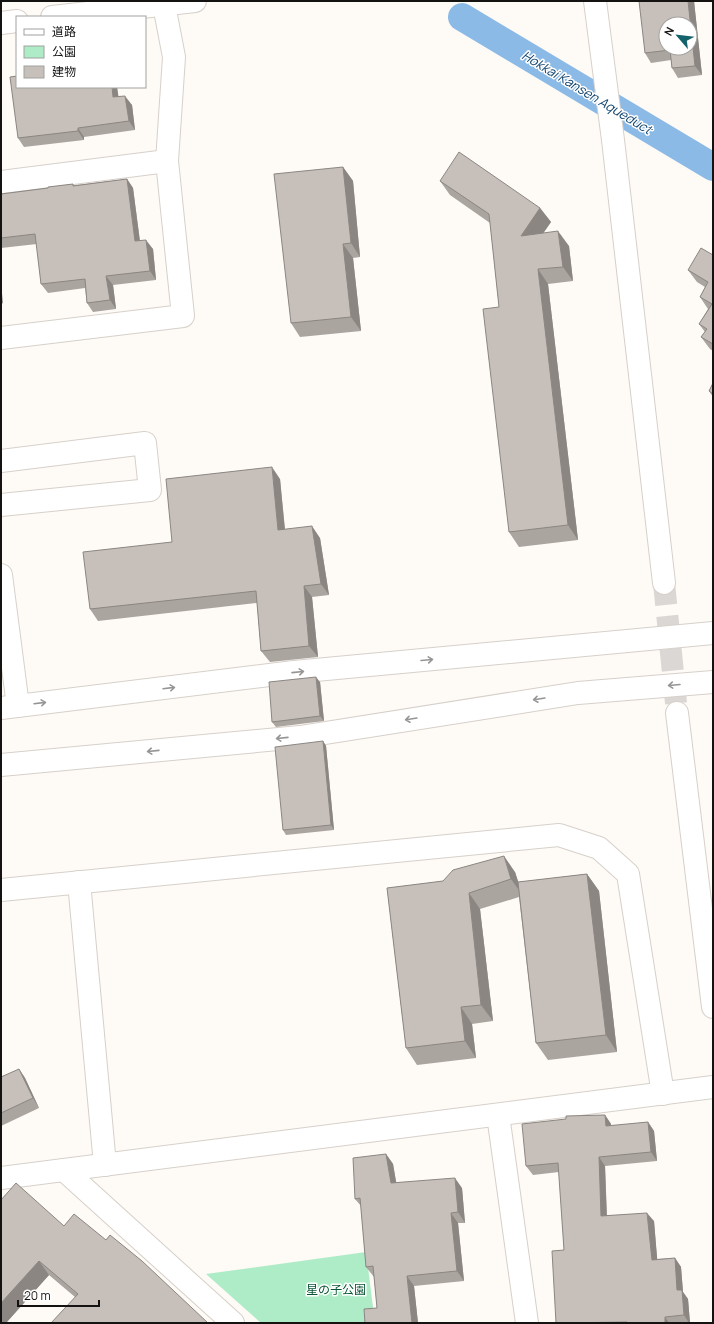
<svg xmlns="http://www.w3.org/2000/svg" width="714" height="1324" viewBox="0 0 714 1324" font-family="Manrope,'Noto Sans JP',sans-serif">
	<rect width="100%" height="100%" fill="#fefaf6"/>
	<polygon fill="#aeecc7" points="366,1252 375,1323 261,1323 206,1274"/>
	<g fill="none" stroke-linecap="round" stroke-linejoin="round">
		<polyline stroke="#8cbae6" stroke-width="28" points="462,17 713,167"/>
		<polyline stroke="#dbd7d4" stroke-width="22" stroke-dasharray="22 11" stroke-linecap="butt" points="664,583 677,713"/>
		<g stroke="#d7d0ca" stroke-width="24">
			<g id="minor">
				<polyline points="595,1 613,140 664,583"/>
				<polyline points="52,17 195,1"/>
				<polyline points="1,23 17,21"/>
				<polyline points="1,182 167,161"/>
				<polyline points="1,338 183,316 167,161 174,57 164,5"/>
				<polyline points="1,461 145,443 150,490 1,505"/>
				<polyline points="1,575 18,706"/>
				<polyline points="677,713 713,1007"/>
				<polyline points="79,882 105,1165"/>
				<polyline points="1,890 559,835 599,848 628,874 663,1094"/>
				<polyline points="498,1115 527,1323"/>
				<polyline points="64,1170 233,1323"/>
				<polyline points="1,1178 713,1087"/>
			</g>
		</g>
		<g stroke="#d7d0ca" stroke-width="24">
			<g id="highway">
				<polyline points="1,708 294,672 713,633"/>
				<polyline points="1,765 300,737 578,693 713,682"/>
			</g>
		</g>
		<use href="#minor" stroke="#fff" stroke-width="22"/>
		<use href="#highway" stroke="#fff" stroke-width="22"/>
	</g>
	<g fill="#aba5a0">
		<polygon points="694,1 702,75 678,78 672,68 671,60 651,63 645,53"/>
		<polygon points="117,87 118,97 132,105 135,130 84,137 84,140 24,147 18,138"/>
		<polygon points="343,167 353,181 360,257 353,258 361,331 300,337 291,323"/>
		<polygon points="127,179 133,188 140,241 153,249 156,280 113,285 116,309 93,312 87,303 85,288 48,293 41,284 37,244 1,248 1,194"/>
		<polygon points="440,181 540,208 551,222 543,233 569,246 573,281 548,284 578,540 519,547 509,532 499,307 490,223 450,195"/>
		<polygon points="713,255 713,351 710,349 701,337 705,332 699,324 708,309 700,297 705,287 697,282 688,270"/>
		<polygon points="713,383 713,397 709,391"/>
		<polygon points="280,479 285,529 320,538 329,595 312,597 318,657 270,662 261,651 257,603 98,621 90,609 172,542"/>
		<polygon points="320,682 324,721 276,727 272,722"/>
		<polygon points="323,741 326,746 334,830 286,835 283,830"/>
		<polygon points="515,872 518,882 587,874 599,891 617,1052 548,1060 536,1043 519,897 480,909 493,1021 472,1024 476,1058 417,1065 406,1048 387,888"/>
		<polygon points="19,1069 25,1078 39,1108 1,1126 1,1077"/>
		<polygon points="605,1115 611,1124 611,1126 648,1122 654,1131 657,1161 605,1166 607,1215 654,1221 657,1259 675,1258 681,1267 683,1292 688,1299 690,1323 556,1323 564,1250 559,1172 533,1175 526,1166 566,1119"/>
		<polygon points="386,1154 393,1164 396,1182 462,1188 465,1223 458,1223 464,1281 414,1286 418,1323 365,1323 377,1308 374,1277 366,1267 361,1206 355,1199"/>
		<polygon points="1,1200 64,1226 208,1323 75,1297 49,1275 6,1323"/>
	</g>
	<g fill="#8b8682">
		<polygon points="688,1 694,1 702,75 695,66"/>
		<polygon points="112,87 117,87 120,106 113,97"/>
		<polygon points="125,96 132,105 135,130 129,121"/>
		<polygon points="78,128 84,137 84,140 78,131"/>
		<polygon points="343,167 353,181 360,257 351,243"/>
		<polygon points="127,179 133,188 141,250 135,241"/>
		<polygon points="540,208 551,222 531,251 521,236"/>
		<polygon points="558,231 569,246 573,281 563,267"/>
		<polygon points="146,240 153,249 156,280 150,271"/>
		<polygon points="343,244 353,258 361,331 351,317"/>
		<polygon points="538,269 548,284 578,540 568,525"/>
		<polygon points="106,276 113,285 116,309 110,300"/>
		<polygon points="1,282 3,304 1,301"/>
		<polygon points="272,467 280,479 286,542 278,530"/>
		<polygon points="312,526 320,538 329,595 321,584"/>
		<polygon points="304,586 312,597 318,657 309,646"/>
		<polygon points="316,677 320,682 324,721 320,716"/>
		<polygon points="323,741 326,746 334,830 331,825"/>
		<polygon points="504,856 515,872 523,896 511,879"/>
		<polygon points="587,874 599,891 617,1052 606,1035"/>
		<polygon points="469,893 480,909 493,1021 481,1005"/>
		<polygon points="461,1007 472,1024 476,1058 465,1041"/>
		<polygon points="19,1069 25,1078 39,1108 33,1098"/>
		<polygon points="605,1115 611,1124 612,1135 606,1126"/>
		<polygon points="648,1122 654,1131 657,1161 651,1152"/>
		<polygon points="386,1154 393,1164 398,1193 391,1183"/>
		<polygon points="599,1157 605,1166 607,1225 601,1216"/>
		<polygon points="455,1178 462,1188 465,1223 458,1212"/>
		<polygon points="451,1213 458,1223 464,1281 457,1271"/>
		<polygon points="647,1213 654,1221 658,1268 652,1260"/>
		<polygon points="675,1258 681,1267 683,1292 688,1299 690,1323 689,1323 684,1315 677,1290"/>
		<polygon points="39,1261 49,1275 6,1323 1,1323 1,1303"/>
		<polygon points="407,1276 414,1286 418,1323 412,1323"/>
		<polygon points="665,1317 669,1323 665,1323"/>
	</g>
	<g fill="#c7c0ba" stroke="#8b8682" fill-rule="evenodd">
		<path d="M 639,1 L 688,1 L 695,66 L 672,68 L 670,50 L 645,53 ZM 666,24 L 690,24 L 690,48 L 666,48 Z"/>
		<polygon points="17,76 17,87 112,87 113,97 125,96 129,121 78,128 78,131 18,138 10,77"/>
		<polygon points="459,152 540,208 521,236 558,231 563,267 538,269 568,525 509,532 483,309 499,307 489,214 440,181"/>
		<polygon points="343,167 351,243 343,244 351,317 291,323 274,174"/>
		<polygon points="127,179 135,241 146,240 150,271 106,276 110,300 87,303 85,279 41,284 35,234 1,238 1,194 48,188 48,187 73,184 73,186"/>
		<polygon points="701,248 713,255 713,344 701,337 707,329 699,324 712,304 700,297 708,282 688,270"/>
		<polygon points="713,383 713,394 709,391"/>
		<polygon points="272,467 278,530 312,526 321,584 304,586 309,646 261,651 256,591 90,609 83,552 172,542 166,479"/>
		<polygon points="316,677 320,716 272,722 269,682"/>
		<polygon points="323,741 331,825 283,830 275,747"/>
		<polygon points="504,856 511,879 469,893 481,1005 461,1007 465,1041 406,1048 387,888 443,881 453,870"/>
		<polygon points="587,874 606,1035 536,1043 518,882"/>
		<polygon points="19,1069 33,1098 1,1113 1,1077"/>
		<polygon points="605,1115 606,1126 648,1122 651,1152 599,1157 601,1216 647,1213 652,1260 675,1258 677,1290 682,1290 684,1315 665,1317 665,1323 627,1323 627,1322 556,1323 552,1251 564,1250 558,1163 526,1166 522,1124 566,1119 566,1116"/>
		<polygon points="386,1154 391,1183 455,1178 458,1212 451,1213 457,1271 407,1276 412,1323 365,1323 364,1309 377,1308 373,1266 366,1267 360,1198 355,1199 353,1158"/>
		<polygon points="16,1183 64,1226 74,1214 106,1240 110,1235 142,1261 208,1323 51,1323 78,1294 39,1261 1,1303 1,1200"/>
	</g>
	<defs><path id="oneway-shaft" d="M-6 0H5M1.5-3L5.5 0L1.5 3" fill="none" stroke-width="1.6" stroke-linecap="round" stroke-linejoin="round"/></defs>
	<g stroke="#969594">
		<use href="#oneway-shaft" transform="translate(427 660) rotate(-5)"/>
		<use href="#oneway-shaft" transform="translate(298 672) rotate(-6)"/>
		<use href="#oneway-shaft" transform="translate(674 685) rotate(175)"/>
		<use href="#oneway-shaft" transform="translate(169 688) rotate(-7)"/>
		<use href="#oneway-shaft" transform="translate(539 699) rotate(171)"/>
		<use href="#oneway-shaft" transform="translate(40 703) rotate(-7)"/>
		<use href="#oneway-shaft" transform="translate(411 719) rotate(171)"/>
		<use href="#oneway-shaft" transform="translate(282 738) rotate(174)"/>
		<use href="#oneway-shaft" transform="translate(153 751) rotate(174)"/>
	</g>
	<g text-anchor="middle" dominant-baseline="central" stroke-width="3" stroke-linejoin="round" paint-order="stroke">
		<g font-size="12" fill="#085434" stroke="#fff">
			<text x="336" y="1289">星の子公園</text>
		</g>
		<g font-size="13" font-style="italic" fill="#11446e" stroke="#fff">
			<text transform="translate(587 92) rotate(31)">Hokkai Kansen Aqueduct</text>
		</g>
	</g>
	<rect width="714" height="1324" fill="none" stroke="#151311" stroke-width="4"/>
	<rect x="16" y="16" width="130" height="72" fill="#ffffff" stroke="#a1a1a0"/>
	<rect x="24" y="29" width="20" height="6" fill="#ffffff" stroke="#a1a1a0"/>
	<text x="52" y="36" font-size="12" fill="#151311">道路</text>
	<rect x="24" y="46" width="20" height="12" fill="#aeecc7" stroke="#a1a1a0"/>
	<text x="52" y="56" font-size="12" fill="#151311">公園</text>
	<rect x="24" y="66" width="20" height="12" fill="#c7c0ba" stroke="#a1a1a0"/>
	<text x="52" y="76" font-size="12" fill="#151311">建物</text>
	<g transform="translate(678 36) rotate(298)"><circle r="19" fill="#ffffff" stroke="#a1a1a0"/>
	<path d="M0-3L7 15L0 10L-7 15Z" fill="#14626b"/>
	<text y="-6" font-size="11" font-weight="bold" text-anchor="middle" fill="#151311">N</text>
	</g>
	<path d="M18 1300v6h81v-6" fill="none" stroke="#151311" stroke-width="2"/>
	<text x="24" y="1300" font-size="12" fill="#151311" stroke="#ffffff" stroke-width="3" paint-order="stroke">20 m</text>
</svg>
